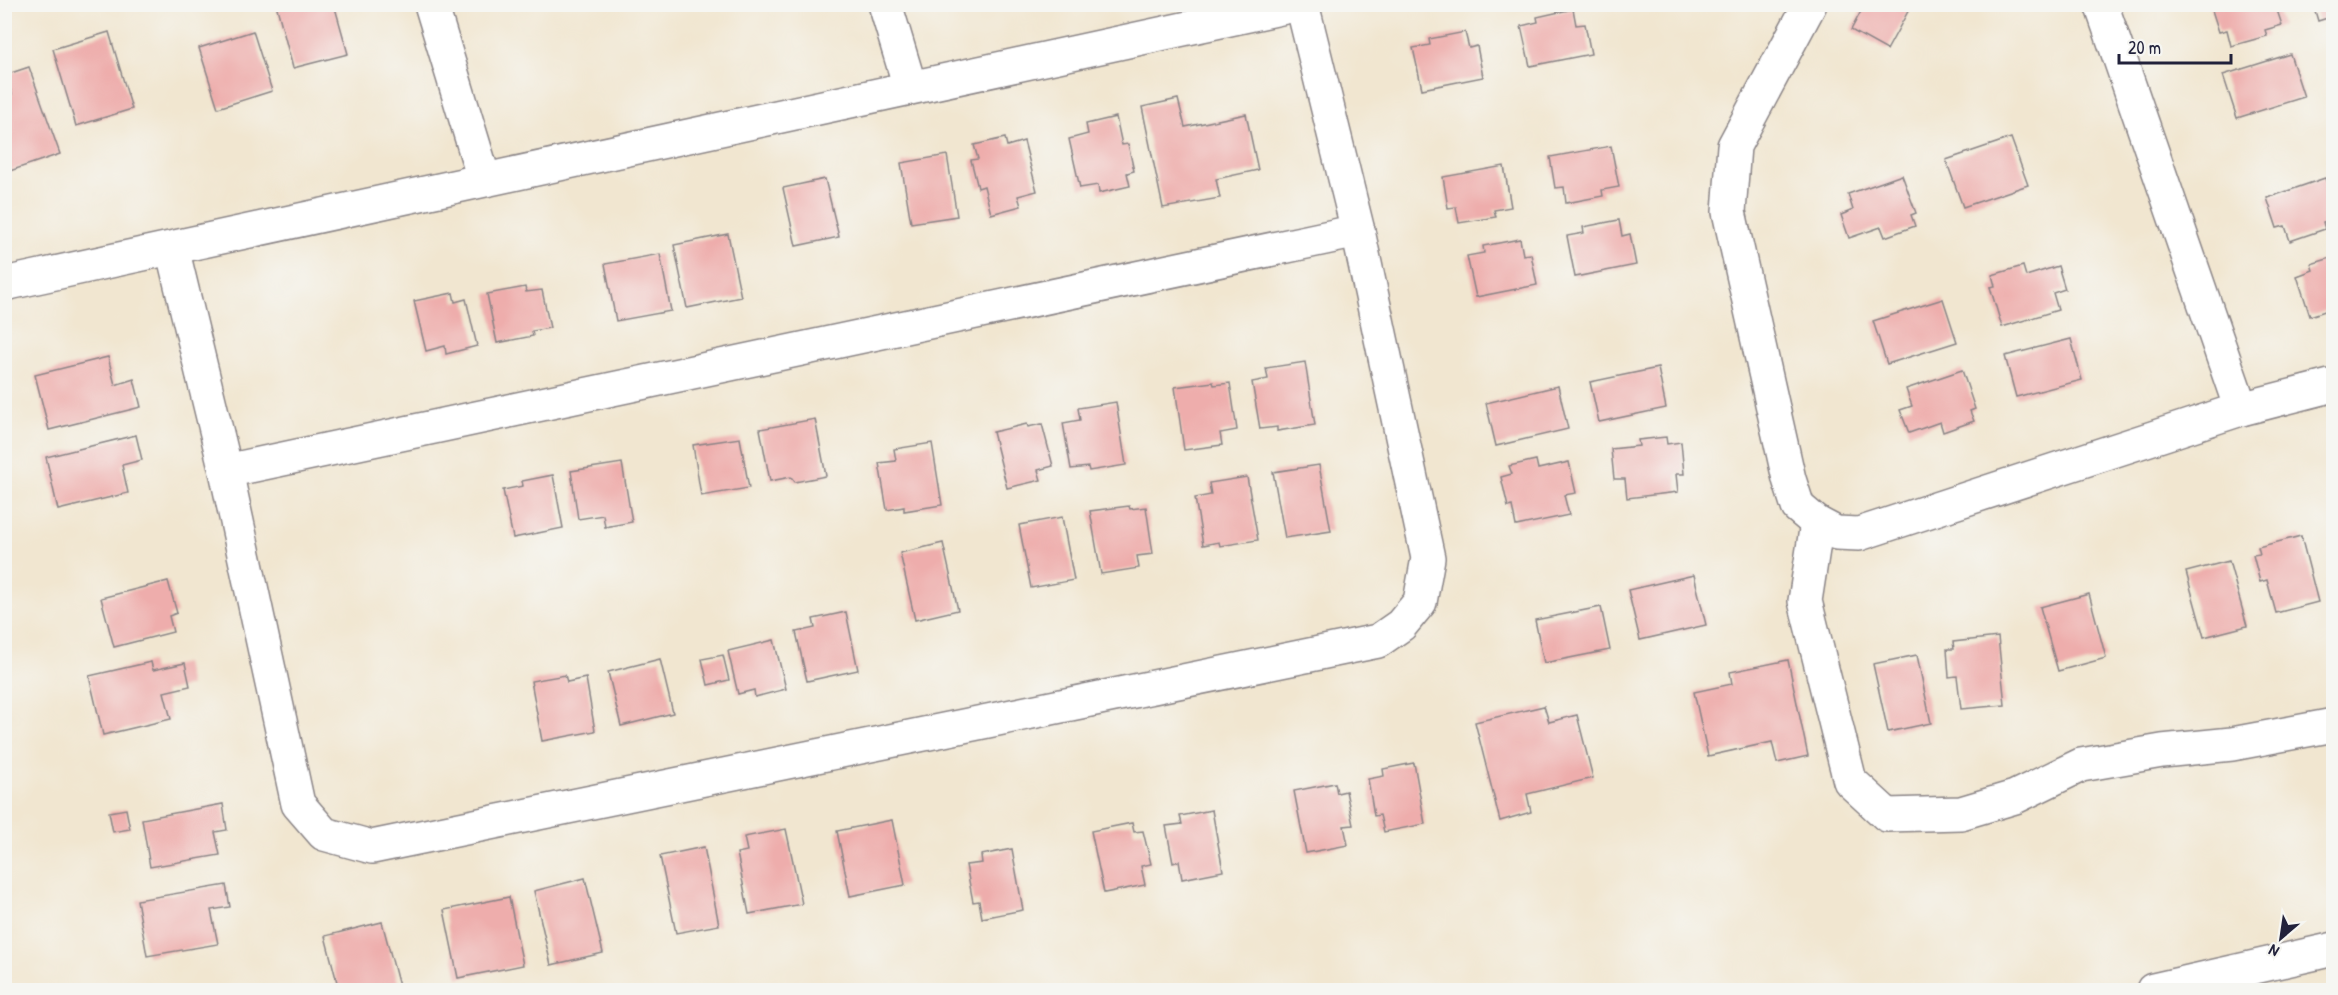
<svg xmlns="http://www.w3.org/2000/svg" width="2338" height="995" viewBox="0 0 2338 995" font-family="'Patrick Hand',sans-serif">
	<rect width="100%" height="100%" fill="#f6f6f2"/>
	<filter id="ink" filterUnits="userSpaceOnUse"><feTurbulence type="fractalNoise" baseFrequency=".0167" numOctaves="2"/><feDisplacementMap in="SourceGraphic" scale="12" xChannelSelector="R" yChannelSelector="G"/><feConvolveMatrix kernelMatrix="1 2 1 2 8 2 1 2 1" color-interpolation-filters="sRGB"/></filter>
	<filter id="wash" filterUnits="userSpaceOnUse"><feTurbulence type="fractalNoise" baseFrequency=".008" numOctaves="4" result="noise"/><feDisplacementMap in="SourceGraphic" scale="24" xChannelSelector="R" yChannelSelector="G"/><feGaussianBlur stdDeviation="1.35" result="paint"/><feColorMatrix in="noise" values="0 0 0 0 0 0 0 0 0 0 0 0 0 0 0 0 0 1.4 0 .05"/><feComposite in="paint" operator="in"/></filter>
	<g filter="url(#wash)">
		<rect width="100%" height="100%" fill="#f1e6d0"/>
		<g id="blocks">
			<g fill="#eeadac">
				<polygon points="276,4 334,4 348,54 293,68"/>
				<polygon points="1865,4 1912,4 1887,50 1851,30"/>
				<polygon points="2210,4 2275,4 2282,25 2265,30 2267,36 2231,46 2227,30 2219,32"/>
				<polygon points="2313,4 2334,4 2334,16 2318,21"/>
				<polygon points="1573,9 1576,25 1585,24 1591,54 1530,66 1521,26 1538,22 1537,17"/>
				<polygon points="253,31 272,91 218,108 199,48"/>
				<polygon points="109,32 132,109 76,126 53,49"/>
				<polygon points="1465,32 1469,48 1477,46 1483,77 1422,89 1413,48 1430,45 1429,39"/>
				<polygon points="2290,54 2304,97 2237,118 2223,75"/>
				<polygon points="29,67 60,154 4,173 4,97 12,94 5,75"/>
				<polygon points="1178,99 1185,127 1246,114 1258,170 1216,179 1220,198 1163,208 1142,107"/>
				<polygon points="1116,117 1122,145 1128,144 1134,171 1127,173 1130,186 1099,193 1098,185 1080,188 1069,139 1088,134 1086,124"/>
				<polygon points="1005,138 1007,146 1024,141 1037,191 1018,196 1021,206 991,214 984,186 978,188 971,160 978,159 974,145"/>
				<polygon points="2011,138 2028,185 1963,207 1946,160"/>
				<polygon points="1611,146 1619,187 1602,190 1603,196 1566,203 1564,187 1555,188 1550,157"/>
				<polygon points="947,155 957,216 911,223 901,163"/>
				<polygon points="1504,166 1511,207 1494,210 1496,217 1459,223 1456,207 1448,208 1443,177"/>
				<polygon points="1902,175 1916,213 1911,215 1915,226 1885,237 1881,227 1849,238 1841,215 1853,210 1848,194"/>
				<polygon points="2325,178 2334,200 2334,219 2323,222 2325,229 2290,241 2285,226 2277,228 2267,198"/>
				<polygon points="825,179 839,237 796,246 783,188"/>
				<polygon points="1619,220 1622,236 1630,234 1636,265 1575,277 1567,236 1584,233 1583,227"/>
				<polygon points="728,234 741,297 687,308 674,245"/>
				<polygon points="1520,239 1523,255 1531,254 1537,285 1476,297 1467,256 1484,253 1483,246"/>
				<polygon points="660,254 671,311 616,321 605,264"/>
				<polygon points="2334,257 2334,308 2310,316 2297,276 2313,270 2311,264"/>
				<polygon points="2023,266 2026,276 2058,266 2065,289 2053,293 2058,310 2002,327 1990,287 1995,286 1992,275"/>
				<polygon points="525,287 526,292 542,290 550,328 532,331 533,336 497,343 487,294"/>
				<polygon points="453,293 455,302 466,299 477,346 446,354 445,346 426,351 414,301"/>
				<polygon points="1943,299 1957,342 1887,364 1873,321"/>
				<polygon points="2071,339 2082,380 2016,397 2005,356"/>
				<polygon points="108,357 115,385 134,379 141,407 49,430 35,375"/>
				<polygon points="1305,362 1315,425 1277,431 1277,427 1260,429 1252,382 1268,379 1266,368"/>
				<polygon points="1658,368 1666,408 1599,422 1590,382"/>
				<polygon points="1962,370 1975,409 1970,411 1974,421 1943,432 1940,422 1909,433 1900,410 1912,406 1906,389"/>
				<polygon points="1213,382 1214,385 1230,383 1237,430 1220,433 1222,445 1184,450 1175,387"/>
				<polygon points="1558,386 1568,429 1496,446 1486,403"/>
				<polygon points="1116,402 1126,465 1089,471 1088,467 1071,469 1063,423 1080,420 1078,408"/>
				<polygon points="815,419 826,476 795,482 791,477 770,481 760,429"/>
				<polygon points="1027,424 1028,427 1042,424 1053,466 1038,470 1041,480 1007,488 993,432"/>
				<polygon points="136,435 142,460 122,465 128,493 58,510 46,457"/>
				<polygon points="1666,437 1667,444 1681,442 1684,474 1676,474 1678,492 1627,498 1625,479 1614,479 1611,449 1639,446 1638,440"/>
				<polygon points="740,438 749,488 701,496 693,445"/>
				<polygon points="932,443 942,505 904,511 904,507 887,510 879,463 896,461 894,449"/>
				<polygon points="1536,460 1538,469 1569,462 1576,493 1564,495 1569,515 1516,526 1512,506 1508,507 1501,477 1512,474 1509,466"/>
				<polygon points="622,463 632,522 605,527 603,515 578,519 571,471"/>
				<polygon points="1319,465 1331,531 1285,538 1273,472"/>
				<polygon points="553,475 563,528 513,538 503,490 523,486 522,481"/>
				<polygon points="1247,477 1258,540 1220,546 1219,542 1203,545 1195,498 1211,495 1209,483"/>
				<polygon points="1129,506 1130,509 1146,507 1153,554 1137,556 1139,568 1101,574 1090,511"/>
				<polygon points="1062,517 1074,580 1031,588 1019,525"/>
				<polygon points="2301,536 2318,602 2276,613 2267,580 2260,582 2253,555 2260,554 2258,547"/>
				<polygon points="943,543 958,610 915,620 900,553"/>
				<polygon points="2229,561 2247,626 2204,637 2186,572"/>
				<polygon points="1694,575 1706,625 1640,640 1628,590"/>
				<polygon points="168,581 177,613 169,616 173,632 114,647 101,598"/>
				<polygon points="2089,594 2106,658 2058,671 2040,607"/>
				<polygon points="1601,607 1610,650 1544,663 1535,620"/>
				<polygon points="846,612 858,670 807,681 796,632 815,628 813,619"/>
				<polygon points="1998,637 2005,705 1961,709 1957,676 1949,677 1947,649 1954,649 1953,642"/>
				<polygon points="774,640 786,689 755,697 754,690 738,694 728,651"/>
				<polygon points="723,655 729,680 708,685 702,659"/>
				<polygon points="1917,655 1931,723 1888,732 1873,664"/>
				<polygon points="660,659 673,713 621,726 608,672"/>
				<polygon points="1788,660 1808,756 1777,763 1772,742 1708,756 1694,692 1732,684 1730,672"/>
				<polygon points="151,662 153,670 185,663 190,686 164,692 171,719 103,735 89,676"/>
				<polygon points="565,675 567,682 586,678 595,731 542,741 531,681"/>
				<polygon points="1544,706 1549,722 1577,715 1593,778 1527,794 1531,812 1500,821 1475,722"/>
				<polygon points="1414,763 1425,824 1384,832 1380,815 1374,816 1368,779 1384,776 1383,769"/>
				<polygon points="1335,783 1337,793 1346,791 1353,825 1344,826 1348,845 1306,853 1294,791"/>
				<polygon points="223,804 227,830 215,832 220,855 150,867 142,819"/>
				<polygon points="126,809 130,829 113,832 109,812"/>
				<polygon points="1212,810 1223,871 1182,879 1179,861 1173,863 1166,826 1182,824 1180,816"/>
				<polygon points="892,820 905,885 850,896 837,831"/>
				<polygon points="1132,823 1134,832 1143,831 1151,864 1141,866 1145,885 1104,893 1091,831"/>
				<polygon points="786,829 802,904 749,914 737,853 747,851 744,837"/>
				<polygon points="704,847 719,925 676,933 660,856"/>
				<polygon points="1012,849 1023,910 982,918 979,901 973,902 966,865 982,863 981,855"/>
				<polygon points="585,878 603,953 551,965 534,891"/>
				<polygon points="226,885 230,907 211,910 218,944 147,956 137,900"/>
				<polygon points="509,897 523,965 458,978 444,910"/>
				<polygon points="382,922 400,990 339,990 325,936"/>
			</g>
		</g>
	</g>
	<g filter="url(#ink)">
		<use href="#blocks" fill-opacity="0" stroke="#8a8486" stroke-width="1.5"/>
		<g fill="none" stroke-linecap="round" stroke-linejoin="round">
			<g stroke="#8a8486" stroke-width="36">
				<g id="street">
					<polyline points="431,4 484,179"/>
					<polyline points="885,4 910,87"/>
					<polyline points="1810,4 1734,146 1729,212 1789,479 1798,507 1817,523 1836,533 1859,534 2241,409 2334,385"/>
					<polyline points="2101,4 2241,409"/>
					<polyline points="172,248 226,471 298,804 324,834 372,847 1378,641 1401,625 1420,602 1428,558 1358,231 1302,4"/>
					<polyline points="4,284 1299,4"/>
					<polyline points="226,471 1358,231"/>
					<polyline points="1817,523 1805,601 1850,781 1887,815 1961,813 2015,797 2081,765 2162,751 2232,744 2334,725"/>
					<polyline points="2153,990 2334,949"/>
				</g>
			</g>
			<use href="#street" stroke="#fff" stroke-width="33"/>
		</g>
	</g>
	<rect width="2338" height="995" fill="none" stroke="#f6f6f2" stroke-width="24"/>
	<g transform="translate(2281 938) rotate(209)" stroke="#f6f6f2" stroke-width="4.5" paint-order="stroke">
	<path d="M0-4.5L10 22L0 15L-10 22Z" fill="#22223b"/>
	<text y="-9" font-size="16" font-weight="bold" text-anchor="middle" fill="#22223b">N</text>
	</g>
	<path d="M2119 54v9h112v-9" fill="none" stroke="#22223b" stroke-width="3"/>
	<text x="2128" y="54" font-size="18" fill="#22223b" stroke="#f6f6f2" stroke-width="4.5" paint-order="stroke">20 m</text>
</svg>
